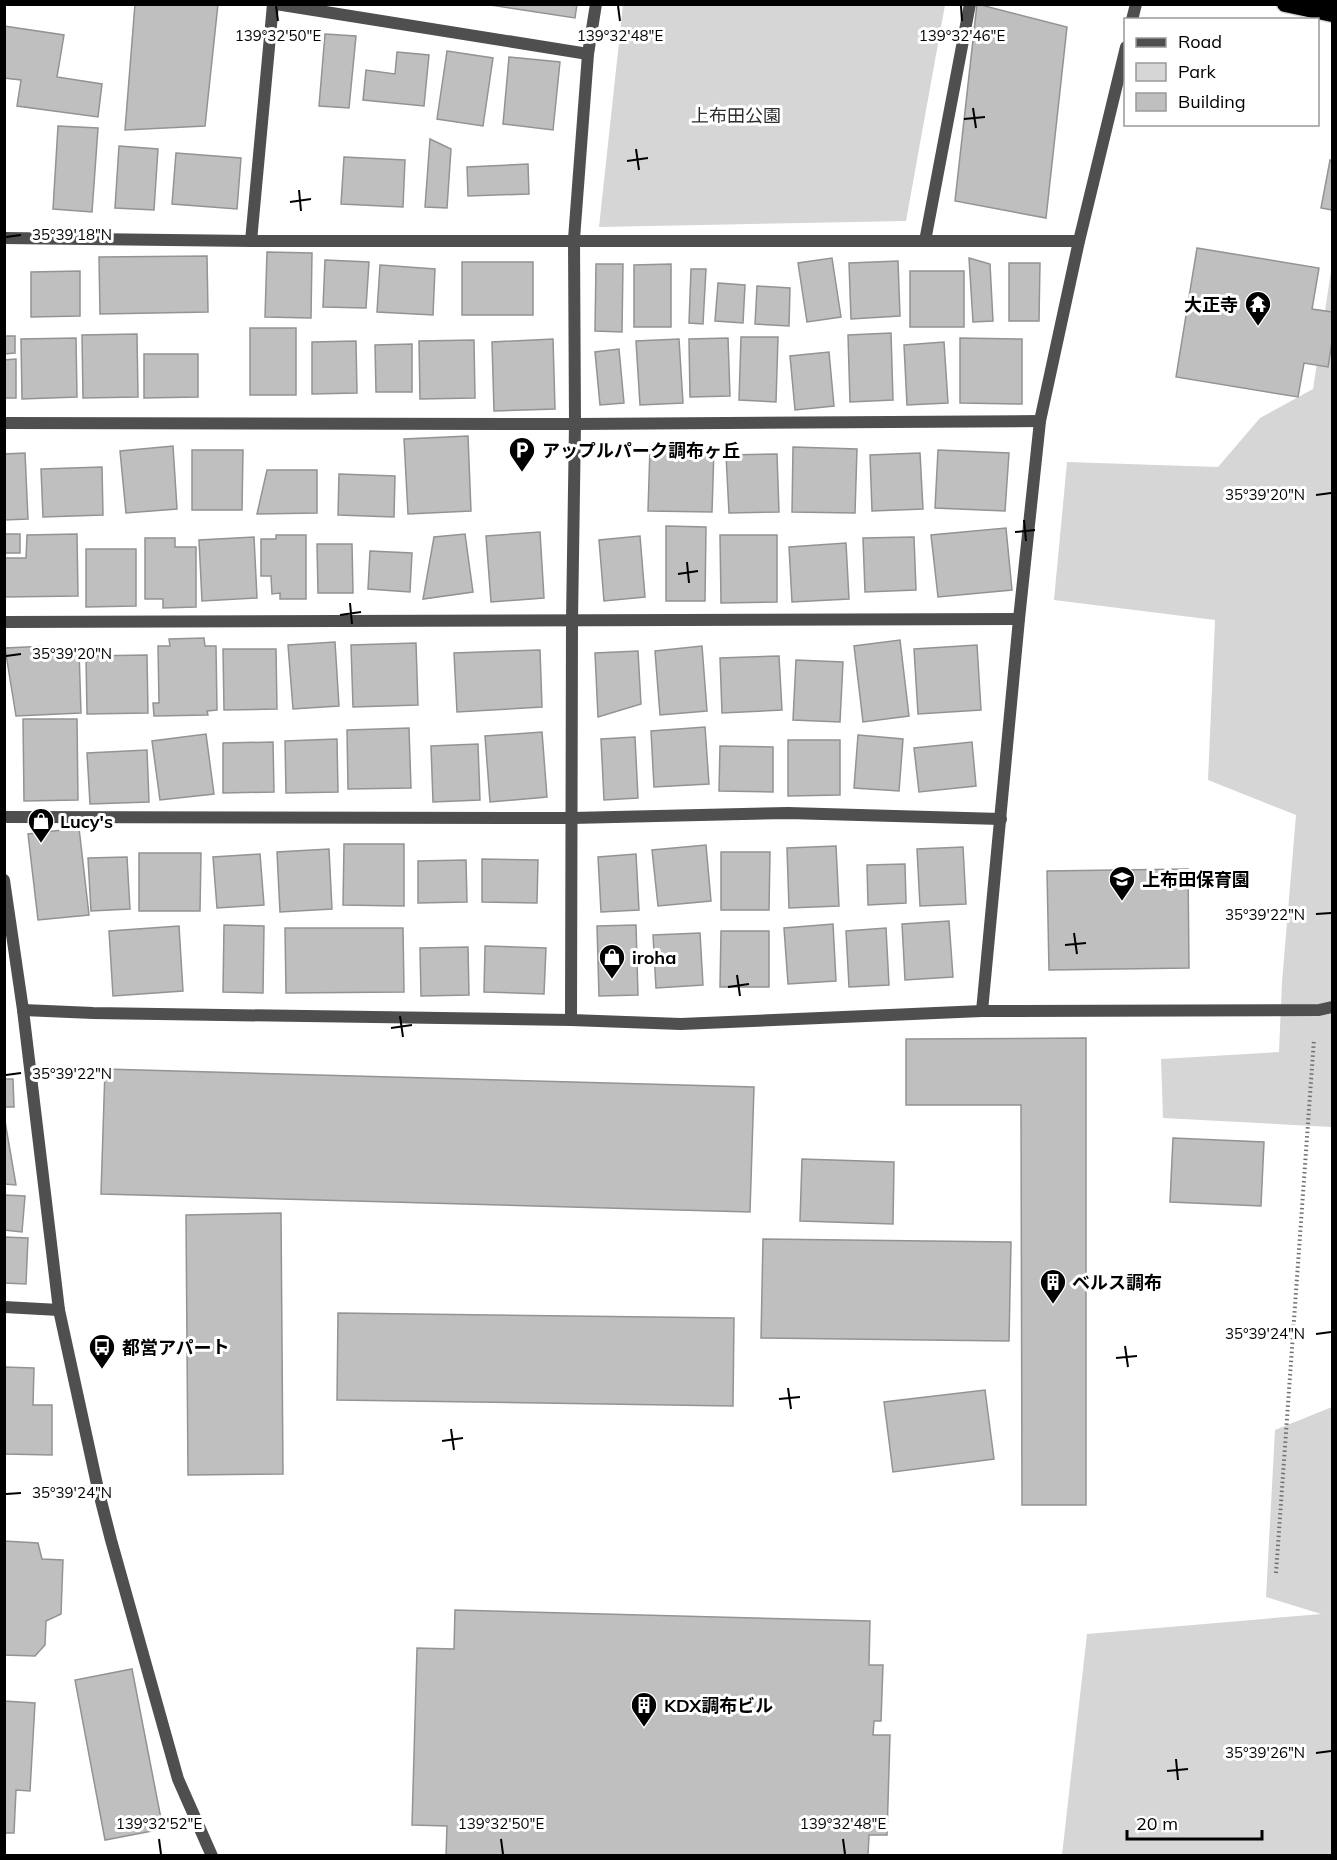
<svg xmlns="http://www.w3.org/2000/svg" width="1337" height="1860" viewBox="0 0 1337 1860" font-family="Mulish,'Noto Sans JP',sans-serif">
	<rect width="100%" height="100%" fill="#fff"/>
	<g fill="#d6d6d6">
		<polygon points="623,5 945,5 906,221 599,227"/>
		<polygon points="1332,265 1332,1127 1163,1118 1161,1059 1279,1052 1282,982 1296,815 1208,780 1215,620 1054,600 1067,462 1218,467 1260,418 1313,389"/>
		<polygon points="1332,1407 1332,1855 1062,1855 1087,1634 1321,1614 1266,1597 1275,1430"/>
	</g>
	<g fill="#bfbfbf" stroke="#939393" stroke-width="1.5">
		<polygon points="135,4 218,4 205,126 125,130"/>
		<polygon points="484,4 577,4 575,18"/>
		<polygon points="977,4 1067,27 1046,218 955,201"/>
		<polygon points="4,26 64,35 57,77 102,84 98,117 17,106 21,80 4,78"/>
		<polygon points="325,34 356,36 349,108 319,106"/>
		<polygon points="447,51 493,58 483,126 437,119"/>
		<polygon points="397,52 429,55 424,106 363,100 366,70 395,74"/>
		<polygon points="509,57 560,62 553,130 503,124"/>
		<polygon points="58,126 98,128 92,212 53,209"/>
		<polygon points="430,139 451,149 447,208 425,207"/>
		<polygon points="119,146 158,149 154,210 115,208"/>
		<polygon points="176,153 241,158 237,209 172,204"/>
		<polygon points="344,157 405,160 403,207 341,204"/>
		<polygon points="1330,160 1332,161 1332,210 1321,208"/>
		<polygon points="528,164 529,194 468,196 467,167"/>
		<polygon points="1197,248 1319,268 1312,309 1332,312 1332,342 1328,367 1304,363 1298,397 1176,377"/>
		<polygon points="267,252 312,253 311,318 265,317"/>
		<polygon points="207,256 208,312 100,314 99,257"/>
		<polygon points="832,258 841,317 807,322 798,263"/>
		<polygon points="969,258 990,264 993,321 973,322"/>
		<polygon points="325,260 369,262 366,308 323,307"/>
		<polygon points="898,261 900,316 851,319 849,263"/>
		<rect x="462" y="262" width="71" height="53"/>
		<polygon points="1009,263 1040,263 1039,321 1009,321"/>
		<polygon points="596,264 623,264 622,332 595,331"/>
		<polygon points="671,264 671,327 634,327 634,265"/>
		<polygon points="380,265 435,269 433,315 377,312"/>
		<polygon points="691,269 706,269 703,324 689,323"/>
		<polygon points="80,271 80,316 31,317 31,272"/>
		<rect x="910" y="271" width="54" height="56"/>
		<polygon points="718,283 745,285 743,323 715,321"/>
		<polygon points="757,286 790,288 789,326 755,324"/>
		<rect x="250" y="328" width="46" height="67"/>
		<polygon points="891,333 893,400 850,402 848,335"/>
		<polygon points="137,334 138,397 83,398 82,335"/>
		<polygon points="4,336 15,336 15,353 4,354"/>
		<polygon points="741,337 778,337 776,402 739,400"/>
		<polygon points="76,338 77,397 22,399 21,339"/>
		<polygon points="728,338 730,396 690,397 689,339"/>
		<polygon points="960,338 1022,339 1022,404 960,403"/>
		<polygon points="553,339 555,409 494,411 492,342"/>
		<polygon points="679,339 683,403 640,405 636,341"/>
		<polygon points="474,340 475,398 420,399 419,341"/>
		<polygon points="356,341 357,393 312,394 312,342"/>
		<polygon points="944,342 948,403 907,405 904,345"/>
		<polygon points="412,344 412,392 376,392 375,345"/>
		<polygon points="619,349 624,403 600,405 595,352"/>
		<polygon points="829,352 834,406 795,410 790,356"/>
		<polygon points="144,354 198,354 198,397 144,398"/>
		<polygon points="16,359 16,398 4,398 4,360"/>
		<polygon points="468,436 471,511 408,514 404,439"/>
		<polygon points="173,446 177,509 126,513 120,451"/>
		<polygon points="650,447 714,448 712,512 648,511"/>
		<polygon points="793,447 857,449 855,513 792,512"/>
		<polygon points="192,450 243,450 242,510 192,510"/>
		<polygon points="938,450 1009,453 1005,511 935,508"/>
		<polygon points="25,453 28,519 4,520 4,454"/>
		<polygon points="920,453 923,509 872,511 870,455"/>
		<polygon points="777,454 779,512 729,513 726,455"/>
		<polygon points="102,467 103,515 43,517 41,469"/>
		<polygon points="267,470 317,470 317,513 257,514"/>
		<polygon points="339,474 395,476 394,517 338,515"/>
		<polygon points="666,526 706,527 705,601 666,601"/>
		<polygon points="1006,528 1012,590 938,597 931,535"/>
		<polygon points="540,532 544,598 491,602 486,536"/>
		<rect x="4" y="534" width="16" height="19"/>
		<polygon points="77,534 78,596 4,597 4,558 26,558 27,535"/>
		<polygon points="465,534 473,592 423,599 434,537"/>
		<polygon points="276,535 306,535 306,599 280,599 280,593 272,594 271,576 261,576 261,539 276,539"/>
		<polygon points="720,535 777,535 777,602 721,603"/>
		<polygon points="640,536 645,597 604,601 599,540"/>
		<polygon points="254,537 257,598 202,601 199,540"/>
		<polygon points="914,537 916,590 865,592 863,538"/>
		<polygon points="145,538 175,538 175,547 196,547 196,607 163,608 163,599 145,599"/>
		<polygon points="846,543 849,599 792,602 789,547"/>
		<polygon points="317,544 352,544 353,593 318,593"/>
		<polygon points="86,549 136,549 136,606 86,607"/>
		<polygon points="370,551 412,553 410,592 368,589"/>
		<polygon points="204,638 205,646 216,646 217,710 207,711 208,715 154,716 153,703 159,703 158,646 170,646 169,639"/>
		<polygon points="900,640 909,716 863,722 854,646"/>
		<polygon points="335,642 339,706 293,709 288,645"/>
		<polygon points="416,643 418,705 353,707 351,645"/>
		<polygon points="977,645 981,710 918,714 914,649"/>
		<polygon points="48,646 48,652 79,650 81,713 16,716 5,648"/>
		<polygon points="702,646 707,711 660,715 655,651"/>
		<polygon points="223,649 276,649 277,709 224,710"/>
		<polygon points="540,650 542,707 457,712 454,653"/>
		<polygon points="638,651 641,704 598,717 595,653"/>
		<polygon points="147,655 148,713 87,714 86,656"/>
		<polygon points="779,656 782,710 722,713 720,658"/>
		<polygon points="796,660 843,662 840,722 793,720"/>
		<polygon points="23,719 77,719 78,800 24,801"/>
		<polygon points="705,727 709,784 654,787 651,731"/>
		<polygon points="409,728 411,788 348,789 347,730"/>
		<polygon points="542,732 547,797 490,802 485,736"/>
		<polygon points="206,734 214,794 160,800 152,741"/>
		<polygon points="858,735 903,739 899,791 854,788"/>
		<polygon points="635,737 638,798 604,800 601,739"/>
		<polygon points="337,739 338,792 286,793 285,741"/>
		<polygon points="788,740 840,740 840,795 788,796"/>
		<polygon points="273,742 274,792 223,793 223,743"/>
		<polygon points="972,742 976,786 919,792 914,748"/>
		<polygon points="478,744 480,800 433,802 431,746"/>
		<polygon points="720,746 773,747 773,792 719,791"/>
		<polygon points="147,750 149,802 90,804 87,753"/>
		<polygon points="79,828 89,915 38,920 28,834"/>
		<polygon points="344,844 404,844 404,906 343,905"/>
		<polygon points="706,845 711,901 658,906 652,850"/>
		<polygon points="836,846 839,906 789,908 787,848"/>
		<polygon points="963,847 966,904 920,906 917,849"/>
		<polygon points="329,849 332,909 280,912 277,852"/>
		<polygon points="721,852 770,852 769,910 721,910"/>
		<polygon points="139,853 201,853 200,911 139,911"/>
		<polygon points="260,854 264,905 217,908 213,857"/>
		<polygon points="636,854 639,910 601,912 598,857"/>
		<polygon points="127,857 130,909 91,911 88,858"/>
		<polygon points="482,859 538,860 537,903 482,902"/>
		<polygon points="466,860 467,902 418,903 418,861"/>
		<polygon points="905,864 906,903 868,905 867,865"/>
		<polygon points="1188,869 1189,968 1049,970 1047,871"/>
		<polygon points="949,921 953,977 905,980 902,924"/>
		<polygon points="833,924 836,981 788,984 784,928"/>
		<polygon points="224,925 264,926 263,993 223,992"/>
		<polygon points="636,925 638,995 599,996 597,926"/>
		<polygon points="179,926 183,991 113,996 109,931"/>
		<polygon points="285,928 403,928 404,992 286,993"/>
		<polygon points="886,928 889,985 849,987 846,931"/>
		<polygon points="721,931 769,931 769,987 720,987"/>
		<polygon points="700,933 703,985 656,988 653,935"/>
		<polygon points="485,946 546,948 544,994 484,992"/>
		<polygon points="468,947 469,995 421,996 420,948"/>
		<polygon points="1086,1038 1086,1505 1022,1505 1021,1105 906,1105 906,1039"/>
		<polygon points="105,1069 754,1087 750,1212 101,1194"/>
		<polygon points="4,1079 13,1079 14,1107 4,1107"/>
		<polygon points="4,1120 5,1121 16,1185 4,1184"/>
		<polygon points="1173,1138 1264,1142 1261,1206 1170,1202"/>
		<polygon points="802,1159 894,1162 893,1224 800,1221"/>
		<polygon points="4,1195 25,1196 22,1232 4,1230"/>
		<polygon points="281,1213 283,1474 188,1475 186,1215"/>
		<polygon points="4,1237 28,1238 26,1284 4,1283"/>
		<polygon points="763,1239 1011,1242 1009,1341 761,1338"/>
		<polygon points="338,1313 734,1318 733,1406 337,1400"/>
		<polygon points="4,1367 34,1368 33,1405 52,1405 52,1455 4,1454"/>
		<polygon points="985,1390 994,1459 893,1472 884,1402"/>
		<polygon points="4,1541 38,1543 42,1559 63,1560 61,1614 46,1621 45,1645 35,1656 4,1655"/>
		<polygon points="455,1610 870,1621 869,1665 883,1665 881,1721 874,1721 873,1735 890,1735 887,1835 869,1835 868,1856 446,1856 447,1826 412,1825 417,1648 454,1649"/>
		<polygon points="132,1669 163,1829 105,1840 75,1680"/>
		<polygon points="4,1701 35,1703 30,1791 16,1790 14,1833 4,1833"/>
	</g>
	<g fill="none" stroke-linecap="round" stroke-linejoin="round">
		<g stroke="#dbdbdb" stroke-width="19">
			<polyline id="trunk" points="1285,4 1332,14"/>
		</g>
		<polyline stroke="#717171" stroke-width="4" stroke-dasharray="1.5 3" stroke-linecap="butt" points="1276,1573 1314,1039"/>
		<g stroke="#4f4f4f" stroke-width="12">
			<polyline points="276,4 588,54"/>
			<polyline points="925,241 970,4"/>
		</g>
		<g stroke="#4f4f4f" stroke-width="12">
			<polyline points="1132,20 1136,4"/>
			<polyline points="4,238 251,241 1079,241"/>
			<polyline points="251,241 273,4"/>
			<polyline points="4,423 575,424 1040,421"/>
			<polyline points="4,622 1019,619"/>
			<polyline points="4,817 572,818 788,813 1001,819"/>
			<polyline points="23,1010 93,1013 571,1020 681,1024 982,1011 1319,1010 1332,1007"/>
			<polyline points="982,1011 1019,619 1040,421 1079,241 1126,47"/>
			<polyline points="571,1020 572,621 575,424 574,239 588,54 596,4"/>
			<polyline points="4,1307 59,1310"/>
		</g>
		<polyline stroke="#4f4f4f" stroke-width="12" points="4,880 23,1010 59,1310 98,1489 111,1540 178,1779 212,1856"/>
		<use href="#trunk" stroke="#000" stroke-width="16"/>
	</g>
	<path fill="none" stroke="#000" stroke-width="2" d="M 276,6 L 278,21M 618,6 L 620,21M 961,6 L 962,21M 973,108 L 976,128M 964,119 L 985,117M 636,149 L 639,170M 627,161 L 648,158M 299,190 L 301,211M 290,202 L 311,199M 6,237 L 21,235M 1316,495 L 1331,493M 1024,520 L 1026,541M 1015,532 L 1035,530M 687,562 L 689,583M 678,574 L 698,571M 350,603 L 352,624M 340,615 L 361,612M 6,656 L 21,654M 1316,914 L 1331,913M 1074,933 L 1077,954M 1065,945 L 1086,943M 737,975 L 740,996M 728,987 L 749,984M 400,1016 L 403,1037M 391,1028 L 412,1025M 6,1075 L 21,1073M 1316,1334 L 1331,1332M 1125,1346 L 1128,1367M 1116,1358 L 1137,1356M 788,1388 L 791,1409M 779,1399 L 800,1397M 451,1429 L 454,1450M 442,1441 L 463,1438M 6,1494 L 21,1493M 1316,1753 L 1331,1751M 1176,1759 L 1178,1780M 1167,1771 L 1188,1769M 159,1839 L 161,1854M 501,1839 L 503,1854M 843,1839 L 845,1854"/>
	<defs>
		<g id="temple-pin" transform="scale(1.35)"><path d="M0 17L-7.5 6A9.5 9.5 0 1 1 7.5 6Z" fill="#000" stroke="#fff"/><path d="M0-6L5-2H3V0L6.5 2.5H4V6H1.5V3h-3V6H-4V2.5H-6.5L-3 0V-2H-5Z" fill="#fff"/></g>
		<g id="parking-pin" transform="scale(1.35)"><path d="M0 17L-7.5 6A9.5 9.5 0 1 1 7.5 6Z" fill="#000" stroke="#fff"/><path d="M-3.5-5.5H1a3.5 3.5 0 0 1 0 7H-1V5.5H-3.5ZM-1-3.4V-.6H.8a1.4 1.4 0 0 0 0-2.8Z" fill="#fff"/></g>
		<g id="shop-pin" transform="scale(1.35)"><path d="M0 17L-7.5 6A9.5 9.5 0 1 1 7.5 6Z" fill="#000" stroke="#fff"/><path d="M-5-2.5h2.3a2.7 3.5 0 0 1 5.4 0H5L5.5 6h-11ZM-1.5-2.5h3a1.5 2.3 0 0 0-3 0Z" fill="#fff"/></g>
		<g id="school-pin" transform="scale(1.35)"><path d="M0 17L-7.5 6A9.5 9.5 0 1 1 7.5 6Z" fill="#000" stroke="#fff"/><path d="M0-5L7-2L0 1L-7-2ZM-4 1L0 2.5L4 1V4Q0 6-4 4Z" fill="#fff"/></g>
		<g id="building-pin" transform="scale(1.35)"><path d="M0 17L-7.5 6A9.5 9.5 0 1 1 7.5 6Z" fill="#000" stroke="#fff"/><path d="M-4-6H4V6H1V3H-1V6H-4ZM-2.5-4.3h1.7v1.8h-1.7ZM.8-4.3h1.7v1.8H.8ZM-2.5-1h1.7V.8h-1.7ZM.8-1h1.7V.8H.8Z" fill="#fff"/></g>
		<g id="bus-pin" transform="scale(1.35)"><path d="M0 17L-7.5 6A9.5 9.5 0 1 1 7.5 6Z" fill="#000" stroke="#fff"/><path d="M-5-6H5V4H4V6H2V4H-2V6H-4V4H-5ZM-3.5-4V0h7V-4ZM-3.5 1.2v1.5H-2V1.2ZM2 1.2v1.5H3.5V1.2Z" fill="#fff"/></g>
	</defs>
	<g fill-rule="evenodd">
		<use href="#temple-pin" x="1258" y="304"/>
		<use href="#parking-pin" x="522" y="450"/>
		<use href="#shop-pin" x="41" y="821"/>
		<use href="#school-pin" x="1122" y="879"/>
		<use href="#shop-pin" x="612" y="957"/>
		<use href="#building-pin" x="1053" y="1282"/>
		<use href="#bus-pin" x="102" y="1347"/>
		<use href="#building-pin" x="644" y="1705"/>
	</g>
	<g text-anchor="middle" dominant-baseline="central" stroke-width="6" stroke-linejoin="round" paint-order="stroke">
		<g font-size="18" fill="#2d2d2d" stroke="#fff">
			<text x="736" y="115">上布田公園</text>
		</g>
		<g font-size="18" font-weight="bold" fill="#000" stroke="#fff" text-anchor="start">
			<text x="1238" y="304" text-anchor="end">大正寺</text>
			<text x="542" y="450">アップルパーク調布ヶ丘</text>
			<text x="60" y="821">Lucy's</text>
			<text x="1142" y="879">上布田保育園</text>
			<text x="632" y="957">iroha</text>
			<text x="1072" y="1282">ベルス調布</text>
			<text x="122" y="1347">都営アパート</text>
			<text x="664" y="1705">KDX調布ビル</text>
		</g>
	</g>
	<g font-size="15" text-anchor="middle" fill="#000" stroke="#fff" stroke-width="6" stroke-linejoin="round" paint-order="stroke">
		<text x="278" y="41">139°32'50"E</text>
		<text x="620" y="41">139°32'48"E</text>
		<text x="962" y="41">139°32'46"E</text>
		<text x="72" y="240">35°39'18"N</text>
		<text x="1265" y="500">35°39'20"N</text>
		<text x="72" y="659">35°39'20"N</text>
		<text x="1265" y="920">35°39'22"N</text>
		<text x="72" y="1079">35°39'22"N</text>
		<text x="1265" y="1339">35°39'24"N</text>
		<text x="72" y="1498">35°39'24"N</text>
		<text x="1265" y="1758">35°39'26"N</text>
		<text x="159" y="1829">139°32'52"E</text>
		<text x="501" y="1829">139°32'50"E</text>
		<text x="843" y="1829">139°32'48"E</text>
	</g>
	<rect width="1337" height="1860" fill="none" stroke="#000000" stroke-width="12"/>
	<rect x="1124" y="18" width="195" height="108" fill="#ffffff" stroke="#999999" stroke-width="1.5"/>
	<rect x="1136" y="38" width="30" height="9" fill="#4f4f4f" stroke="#999999" stroke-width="1.5"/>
	<text x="1178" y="48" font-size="18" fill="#000000">Road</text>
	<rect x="1136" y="63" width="30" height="18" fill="#d6d6d6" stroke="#999999" stroke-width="1.5"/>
	<text x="1178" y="78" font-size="18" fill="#000000">Park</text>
	<rect x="1136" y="93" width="30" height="18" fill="#bfbfbf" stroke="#999999" stroke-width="1.5"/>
	<text x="1178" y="108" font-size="18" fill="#000000">Building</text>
	<path d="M1127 1830v9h135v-9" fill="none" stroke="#000000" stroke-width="3"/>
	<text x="1136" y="1830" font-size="18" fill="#000000" stroke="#ffffff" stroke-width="4.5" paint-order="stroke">20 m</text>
</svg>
